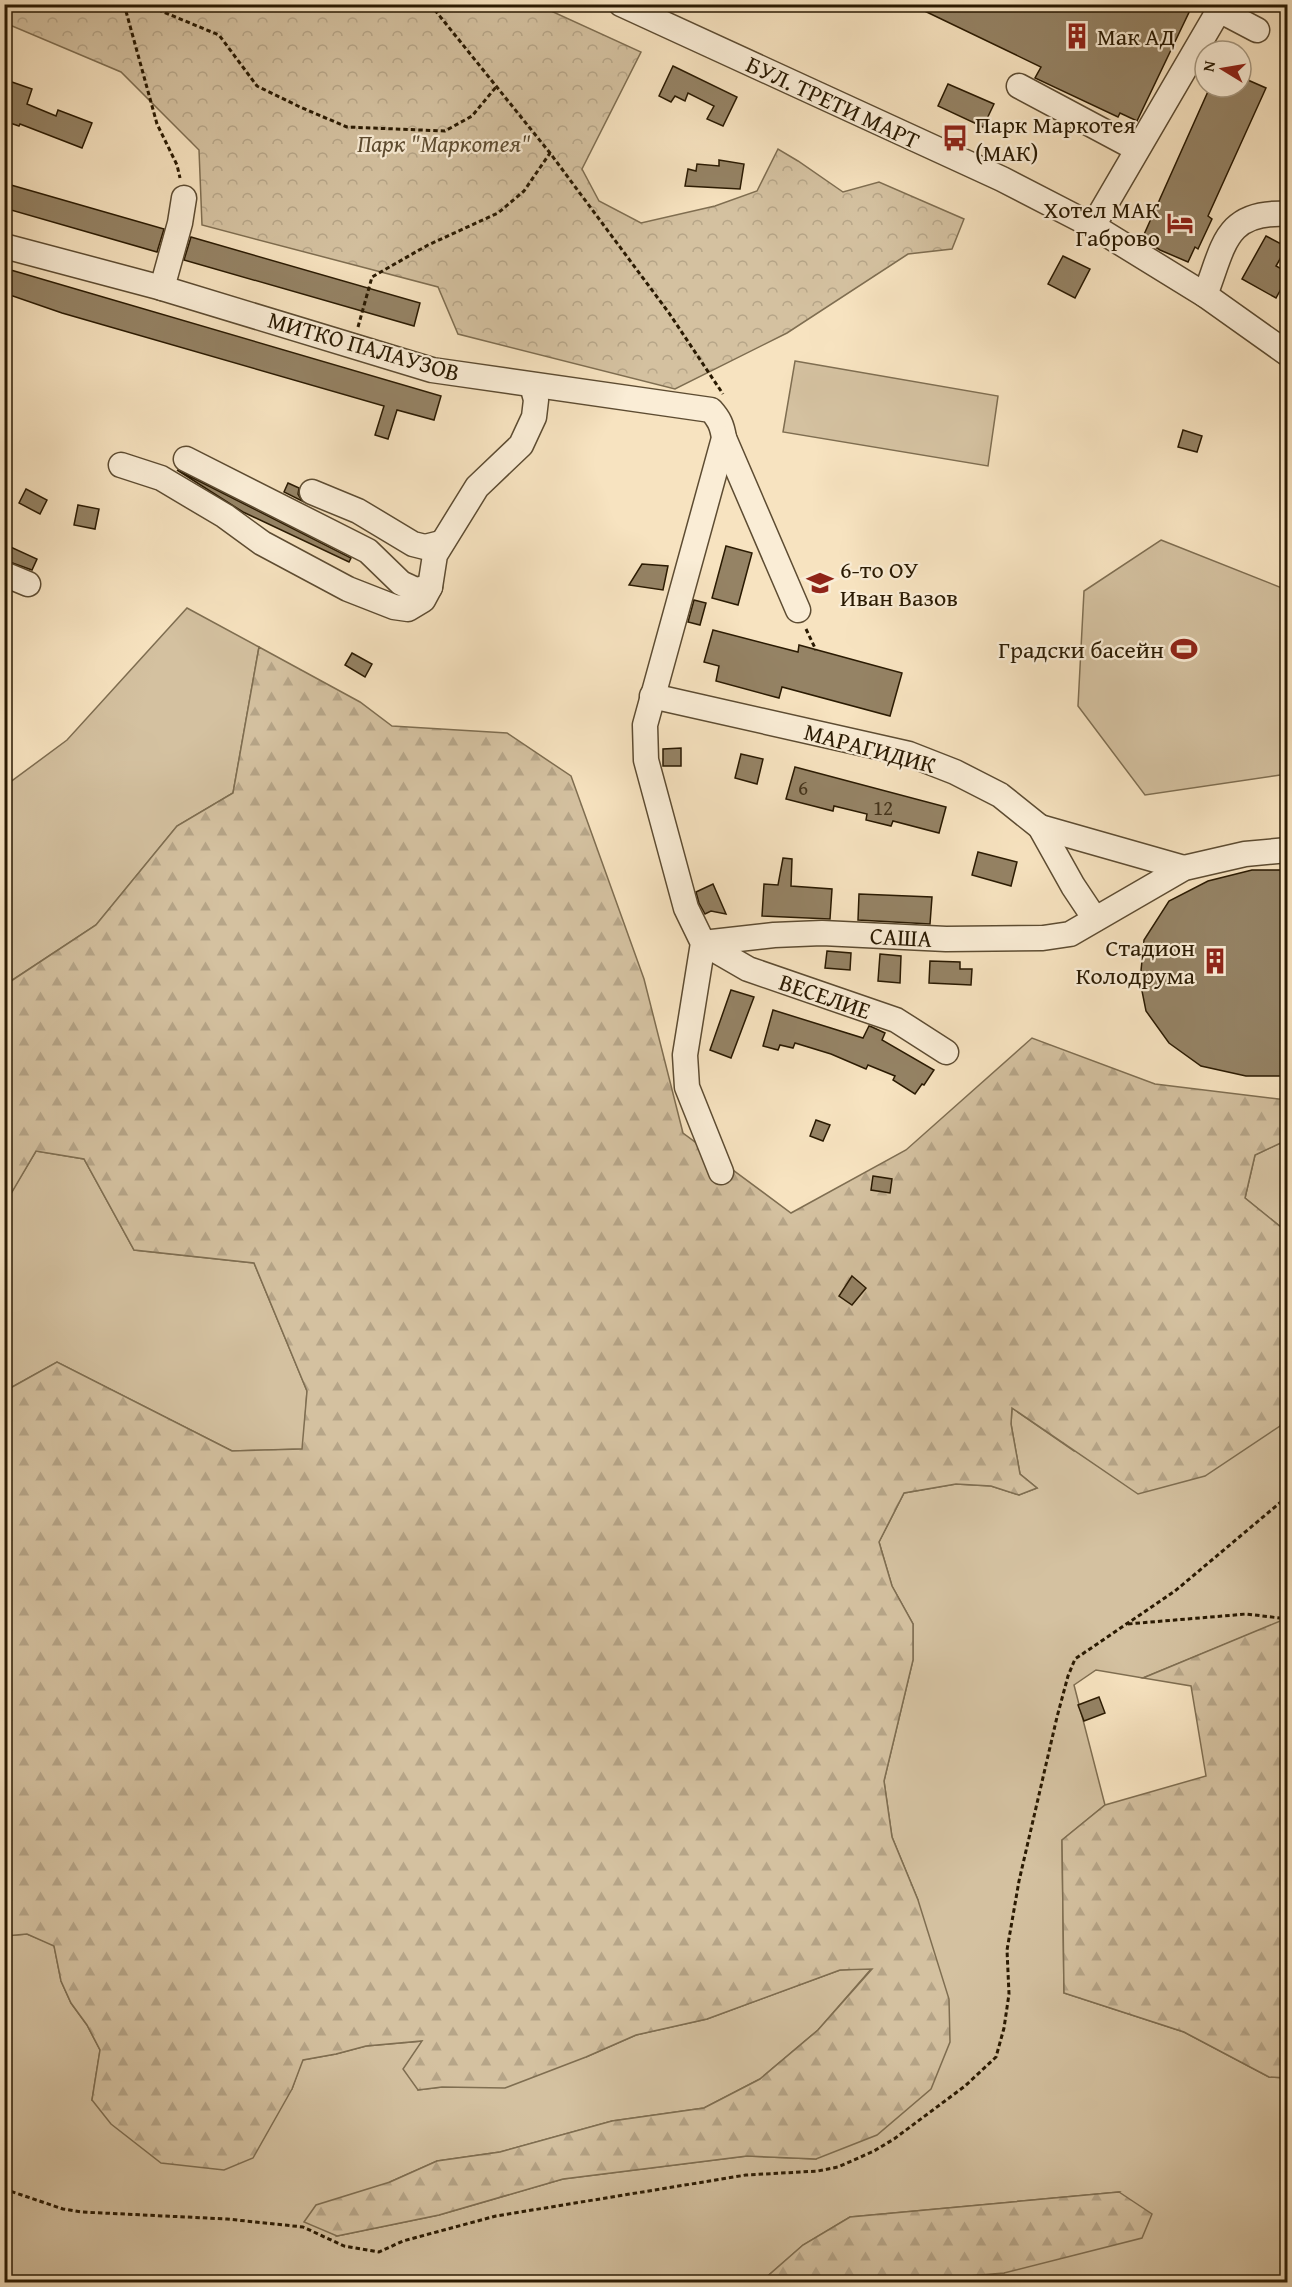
<svg xmlns="http://www.w3.org/2000/svg" width="1292" height="2287" viewBox="0 0 1292 2287" font-family="'Gentium Book Plus',serif">
	<defs>
		<pattern id="forest-firs" width="22" height="20" patternUnits="userSpaceOnUse" patternTransform="scale(1.5)"><rect width="22" height="20" fill="#d4c1a0"/><path d="M5 1l3.5 6h-7zM16 11l3.5 6h-7z" fill="#b6a588"/></pattern>
		<pattern id="park-crowns" width="20" height="18" patternUnits="userSpaceOnUse" patternTransform="scale(1.5)"><rect width="20" height="18" fill="#d4c1a0"/><path d="M2 6a3 3 0 1 1 6 0M12 15a3 3 0 1 1 6 0" fill="none" stroke="#b6a588"/></pattern>
	</defs>
	<rect width="100%" height="100%" fill="#f7e3c0"/>
	<filter id="stains"><feTurbulence type="fractalNoise" baseFrequency=".00333" numOctaves="4"/><feColorMatrix values="0 0 0 0 .2 0 0 0 0 .09 0 0 0 0 .02 0 0 0 .5 -.17"/></filter>
	<radialGradient id="worn" r=".72"><stop offset=".6" stop-color="#630" stop-opacity="0"/><stop offset="1" stop-color="#630" stop-opacity=".3"/></radialGradient>
	<g fill="#d4c1a0" stroke="#7f6e51" stroke-width="1.5">
		<polygon points="795,361 998,396 988,466 783,432"/>
		<polygon points="1161,540 1287,590 1287,774 1145,795 1078,706 1084,591"/>
		<polygon points="187,608 259,647 233,793 177,826 96,925 5,985 5,786 67,740"/>
		<polygon points="1287,1140 1287,1232 1245,1198 1255,1155"/>
		<polygon points="36,1151 84,1159 134,1250 254,1263 307,1391 303,1449 232,1451 57,1362 5,1391 4,1204"/>
		<polygon points="1287,1407 1287,1619 1143,1678 1096,1670 1074,1685 1105,1805 1062,1840 1064,1993 1184,2032 1269,2077 1287,2078 1287,2282 897,2282 1004,2273 1119,2192 850,2217 803,2245 761,2282 5,2282 5,1936 27,1934 54,1945 61,1981 71,2003 87,2025 100,2050 92,2100 292,2089 302,2060 336,2054 366,2046 423,2041 418,2090 442,2087 586,2057 636,2035 707,2019 840,1970 872,1968 818,2030 760,2079 704,2108 612,2121 500,2152 437,2161 390,2182 337,2236 439,2215 563,2179 747,2156 816,2159 918,1900 892,1837 884,1781 913,1660 913,1624 892,1586 879,1542 904,1493 956,1484 991,1486 1019,1495 1037,1488 1020,1474 1011,1424 1012,1408 1074,1451 1280,1426"/>
	</g>
	<g fill="url(#forest-firs)" stroke="#7f6e51" stroke-width="1.5">
		<polygon points="259,647 360,702 392,726 507,733 571,776 644,979 683,1133 791,1213 906,1150 1032,1038 1155,1084 1287,1100 1287,1140 1255,1155 1245,1198 1287,1232 1287,1407 1280,1426 1205,1476 1138,1494 1012,1408 1011,1424 1020,1474 1037,1488 1019,1495 991,1486 956,1484 904,1493 879,1542 892,1586 913,1624 913,1660 884,1781 892,1837 918,1900 949,1999 950,2042 931,2089 877,2135 816,2159 747,2156 563,2179 439,2215 337,2236 304,2222 316,2205 390,2182 437,2161 500,2152 612,2121 704,2108 760,2079 818,2030 872,1969 840,1970 707,2019 636,2035 586,2057 505,2088 442,2087 418,2090 403,2069 422,2041 366,2046 336,2054 303,2060 292,2089 253,2158 224,2170 161,2163 111,2124 92,2100 100,2050 87,2025 71,2003 61,1981 54,1946 27,1934 5,1936 5,1391 57,1362 232,1451 302,1449 307,1391 254,1263 134,1250 84,1159 36,1151 5,1204 5,985 96,925 177,826 233,793"/>
		<polygon points="1285,1619 1288,1619 1287,2078 1269,2077 1184,2032 1064,1993 1062,1840 1105,1805 1206,1776 1191,1686 1143,1678"/>
		<polygon points="1119,2192 1152,2214 1142,2238 1004,2273 897,2282 761,2282 803,2245 850,2217"/>
	</g>
	<polygon fill="url(#park-crowns)" stroke="#7f6e51" stroke-width="1.5" points="4,5 538,5 641,52 582,169 599,201 641,223 715,206 757,191 778,149 798,161 843,192 879,182 964,219 952,249 908,254 787,333 675,389 458,334 438,287 202,225 199,150 121,72 5,23"/>
	<g fill="#958365" stroke="#2a1a02" stroke-width="1.5">
		<polygon points="910,4 1193,4 1137,121 1120,113 1118,117 1035,78 1041,67"/>
		<polygon points="673,66 737,97 723,126 707,119 714,106 688,93 685,101 675,96 671,102 659,96"/>
		<polygon points="1241,77 1266,88 1208,216 1212,219 1198,249 1195,247 1188,262 1160,250 1142,239 1210,87 1241,87"/>
		<polygon points="9,81 32,89 27,104 56,116 58,110 92,123 82,148 20,124 19,126 4,121 4,92"/>
		<polygon points="948,84 994,104 983,127 938,106"/>
		<polygon points="719,160 744,164 740,189 685,186 688,169 696,171 697,164 719,166"/>
		<polygon points="4,183 164,229 157,252 4,208"/>
		<polygon points="1266,236 1287,247 1276,266 1287,272 1287,278 1276,298 1242,279"/>
		<polygon points="191,237 420,303 414,326 184,260"/>
		<polygon points="1063,256 1090,269 1075,298 1048,284"/>
		<polygon points="4,268 441,396 434,420 397,410 388,439 375,435 384,406 62,313 4,293"/>
		<polygon points="1183,430 1202,436 1197,452 1178,447"/>
		<polygon points="177,470 351,558 349,562 243,512"/>
		<polygon points="288,483 299,488 298,494 302,501 284,492"/>
		<polygon points="26,489 47,500 40,514 19,503"/>
		<polygon points="78,505 99,509 95,529 74,525"/>
		<polygon points="4,544 37,559 32,570 4,560"/>
		<polygon points="726,546 752,553 738,605 712,598"/>
		<polygon points="642,564 668,566 663,590 629,585"/>
		<polygon points="694,600 706,603 700,625 688,622"/>
		<polygon points="713,630 798,652 799,645 902,673 890,716 782,687 779,698 716,681 719,666 704,662"/>
		<polygon points="352,653 372,664 365,677 345,665"/>
		<polygon points="681,748 681,766 663,766 663,749"/>
		<polygon points="741,754 763,759 757,784 735,778"/>
		<polygon points="795,767 946,807 939,833 893,821 891,826 866,820 867,814 834,806 833,811 786,799"/>
		<polygon points="978,852 1017,862 1011,886 972,875"/>
		<polygon points="783,858 792,859 791,886 832,889 830,919 762,916 764,884 778,885"/>
		<polygon points="1252,870 1287,870 1287,1076 1246,1076 1201,1066 1169,1043 1146,1011 1140,981 1144,940 1169,901 1208,881"/>
		<polygon points="713,884 726,914 711,911 705,914 699,903 696,892"/>
		<polygon points="859,894 932,897 930,924 858,920"/>
		<polygon points="827,951 851,953 850,970 825,968"/>
		<polygon points="880,954 901,956 900,983 878,981"/>
		<polygon points="930,961 960,962 960,969 972,969 971,985 929,983"/>
		<polygon points="731,990 754,997 731,1058 710,1050"/>
		<polygon points="773,1010 863,1038 869,1026 872,1027 885,1033 882,1040 934,1070 924,1085 922,1084 915,1094 893,1080 895,1076 868,1065 866,1069 831,1054 795,1043 793,1048 780,1045 778,1050 763,1046"/>
		<polygon points="816,1120 830,1125 823,1141 810,1136"/>
		<polygon points="873,1176 892,1179 890,1193 871,1190"/>
		<polygon points="852,1276 866,1288 852,1305 839,1296"/>
		<polygon points="1099,1697 1105,1713 1084,1721 1078,1705"/>
	</g>
	<g fill="none" stroke-linecap="round" stroke-linejoin="round">
		<g stroke="#5d4c32" stroke-width="27">
			<g id="minor">
				<polyline points="621,4 1002,179 1093,226 1205,295 1288,354"/>
				<polyline points="1019,86 1137,149"/>
				<polyline points="1093,226 1219,10 1257,30"/>
				<path d="M 4,246 L 162,288 L 432,370 L 711,410 C 719,419 722,425 724,438 L 645,725 L 646,760 L 686,908 L 703,943 L 685,1055 L 687,1087 L 721,1172"/>
				<polyline points="162,288 180,223 184,198"/>
				<path d="M 1205,295 C 1224,247 1224,210 1288,214"/>
				<polyline points="724,438 798,610"/>
				<polyline points="186,459 368,551 401,583 416,590 430,587"/>
				<polyline points="121,465 161,478 225,516 262,543 348,589 394,607 408,609 423,600 430,587 435,555 477,487 521,445 534,417 536,400 532,385"/>
				<polyline points="312,492 358,511 413,544 425,547 441,543"/>
				<polyline points="4,574 28,584"/>
				<polyline points="652,696 909,754 955,772 1000,795 1040,827 1073,886 1095,919"/>
				<polyline points="1040,827 1184,868"/>
				<polyline points="703,943 774,935 822,933 946,939 1043,938 1070,934 1184,868 1245,854 1288,850"/>
				<polyline points="703,943 748,969 896,1020 946,1052"/>
			</g>
		</g>
		<g stroke="#2a1a02" stroke-width="3" stroke-dasharray="4.5 3" stroke-linecap="butt">
			<polyline points="124,4 157,124 177,165 180,178"/>
			<polyline points="144,4 219,35 257,86 300,107 347,127 445,131 472,116 496,87"/>
			<polyline points="430,4 550,153 669,313 723,394"/>
			<polyline points="358,327 372,277 428,245 498,213 524,191 550,153"/>
			<polyline points="806,629 816,650"/>
			<polyline points="1128,1624 1246,1614 1288,1619"/>
			<polyline points="4,2189 63,2209 82,2212 227,2219 303,2227 344,2246 379,2252 403,2241 496,2216 746,2175 818,2171 838,2167 874,2151 894,2139 965,2086 996,2057 1004,2028 1009,1994 1007,1950 1019,1881 1057,1717 1068,1676 1075,1659 1175,1591 1288,1496"/>
		</g>
		<use href="#minor" stroke="#faedd6" stroke-width="24"/>
	</g>
	<defs>
		<g id="building-bare" transform="scale(2.07)"><path d="M-4-6H4V6H1V3H-1V6H-4ZM-2.5-4.3h1.7v1.8h-1.7ZM.8-4.3h1.7v1.8H.8ZM-2.5-1h1.7V.8h-1.7ZM.8-1h1.7V.8H.8Z" fill="#8f2418" stroke="#faedd6" stroke-width="2.5" paint-order="stroke"/></g>
		<g id="bus-bare" transform="scale(2.07)"><path d="M-5-6H5V4H4V6H2V4H-2V6H-4V4H-5ZM-3.5-4V0h7V-4ZM-3.5 1.2v1.5H-2V1.2ZM2 1.2v1.5H3.5V1.2Z" fill="#8f2418" stroke="#faedd6" stroke-width="2.5" paint-order="stroke"/></g>
		<g id="hotel-bare" transform="scale(2.07)"><path d="M-6-4.5h1.5V1H6V5H4.5V3h-9V5H-6ZM-4 0a1.8 1.8 0 1 1 3.6 0ZM.5 0V-2.5h3Q6-2.5 6 0Z" fill="#8f2418" stroke="#faedd6" stroke-width="2.5" paint-order="stroke"/></g>
		<g id="school-bare" transform="scale(2.07)"><path d="M0-5L7-2L0 1L-7-2ZM-4 1L0 2.5L4 1V4Q0 6-4 4Z" fill="#8f2418" stroke="#faedd6" stroke-width="2.5" paint-order="stroke"/></g>
		<g id="stadium-bare" transform="scale(2.07)"><path d="M0-5a6.5 5 0 1 0 0 10a6.5 5 0 1 0 0-10ZM-3.5-1.8h7v3.6h-7Z" fill="#8f2418" stroke="#faedd6" stroke-width="2.5" paint-order="stroke"/></g>
	</defs>
	<g fill-rule="evenodd">
		<use href="#building-bare" x="1077" y="36"/>
		<use href="#bus-bare" x="955" y="138"/>
		<use href="#hotel-bare" x="1180" y="223"/>
		<use href="#school-bare" x="820" y="583"/>
		<use href="#stadium-bare" x="1184" y="649"/>
		<use href="#building-bare" x="1215" y="961"/>
	</g>
	<g text-anchor="middle" dominant-baseline="central" stroke-width="4.5" stroke-linejoin="round" paint-order="stroke">
		<g font-size="21" fill="#45341b">
			<text x="803" y="787">6</text>
			<text x="883" y="807">12</text>
		</g>
		<g font-size="24" fill="#2a1a02" stroke="#faedd6" text-anchor="start">
			<text x="1097" y="36">Мак АД</text>
			<text x="975" y="124">Парк Маркотея<tspan x="975" dy="28">(МАК)</tspan></text>
			<text x="1160" y="209" text-anchor="end">Хотел МАК<tspan x="1160" dy="28">Габрово</tspan></text>
			<text x="840" y="569">6-то ОУ<tspan x="840" dy="28">Иван Вазов</tspan></text>
			<text x="1164" y="649" text-anchor="end">Градски басейн</text>
			<text x="1195" y="947" text-anchor="end">Стадион<tspan x="1195" dy="28">Колодрума</tspan></text>
		</g>
		<g font-size="24" fill="#2a1a02" stroke="#faedd6">
			<text transform="translate(833 102) rotate(25)">БУЛ. ТРЕТИ МАРТ</text>
			<text transform="translate(364 346) rotate(16)">МИТКО ПАЛАУЗОВ</text>
			<text transform="translate(870 748) rotate(15)">МАРАГИДИК</text>
			<text transform="translate(901 937) rotate(3)">САША</text>
			<text transform="translate(825 996) rotate(19)">ВЕСЕЛИЕ</text>
		</g>
		<g font-size="24" font-style="italic" fill="#5d4c31" stroke="#faedd6">
			<text x="444" y="143">Парк "Маркотея"</text>
		</g>
	</g>
	<rect width="1292" height="2287" fill="none" stroke="#f7e3c0" stroke-width="24"/>
	<rect x="6" y="6" width="1280" height="2275" fill="none" stroke="#2a1a02" stroke-width="3"/>
	<rect x="12" y="12" width="1268" height="2263" fill="none" stroke="#2a1a02" stroke-width="1.5"/>
	<g transform="translate(1223 69) rotate(281)"><circle r="28" fill="#faedd6" stroke="#a79981" stroke-width="1.5"/>
	<path d="M0-4.5L10 22L0 15L-10 22Z" fill="#8f2418"/>
	<text y="-9" font-size="16" font-weight="bold" text-anchor="middle" fill="#2a1a02">N</text>
	</g>
	<rect width="100%" height="100%" filter="url(#stains)"/>
	<rect width="100%" height="100%" fill="url(#worn)"/>
</svg>
